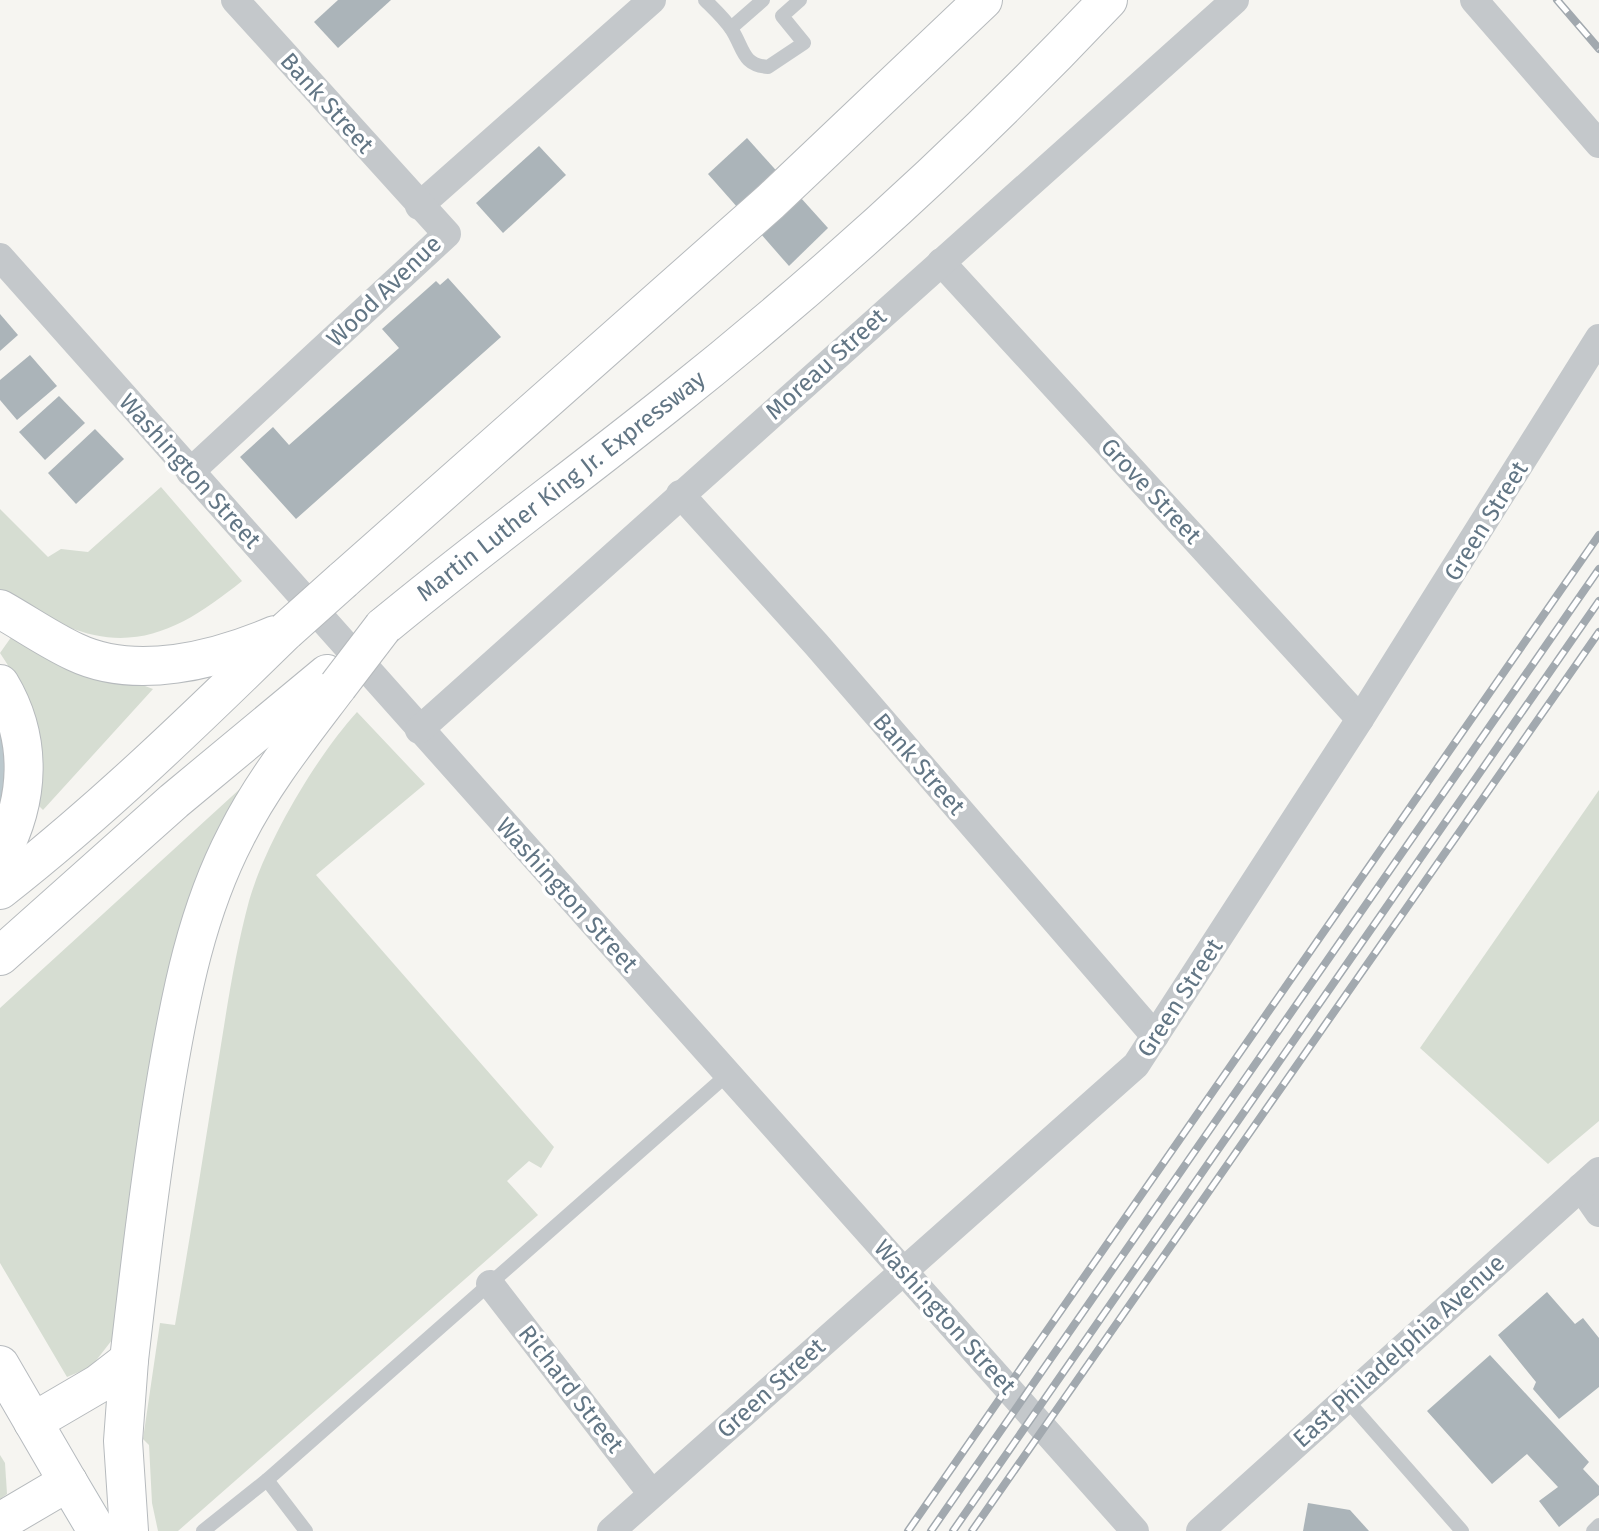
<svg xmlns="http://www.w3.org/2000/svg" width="1599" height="1531" viewBox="0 0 1599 1531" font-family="'Fira Sans',sans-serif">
	<rect width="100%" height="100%" fill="#f6f5f1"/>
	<g fill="#d6ddd2">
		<path d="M 161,487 L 242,581 C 187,625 137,656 66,626 C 43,617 21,601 0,589 L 0,509 L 48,557 L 61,549 L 88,552 Z"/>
		<path d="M 12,636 L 153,689 L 43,810 L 39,806 C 45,738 38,710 0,653 Z"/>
		<path d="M 357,712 L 425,784 L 316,875 L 554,1147 L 541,1168 L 529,1161 L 507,1181 L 538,1215 L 178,1531 L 158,1531 L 152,1503 L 149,1445 L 143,1439 L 160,1323 L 175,1325 C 188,1248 201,1171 213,1094 C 224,1030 232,964 249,901 C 266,842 316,757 357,712 Z"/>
		<polygon points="266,765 191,901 112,1340 91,1367 67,1377 0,1263 0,1008"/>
		<polygon points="1599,790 1599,1121 1548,1164 1420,1048"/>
		<polygon points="0,1455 5,1463 7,1494 0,1499"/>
	</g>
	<polygon fill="#bbc8cd" points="0,727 6,767 0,810"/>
	<g fill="#abb4b9">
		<polygon points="338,0 391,0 338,48 314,22"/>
		<polygon points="747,138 828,228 789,266 708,174"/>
		<polygon points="539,146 566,175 503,233 476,203"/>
		<polygon points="448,278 501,337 296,519 240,457 273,427 289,445 399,348 382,329 436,281 440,285"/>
		<polygon points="0,314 18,335 0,351"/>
		<polygon points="30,355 57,386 17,420 0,400 0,380"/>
		<polygon points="59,396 85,423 45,460 19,432"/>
		<polygon points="95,429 124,459 76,504 48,473"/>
		<polygon points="1547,1292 1575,1324 1583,1318 1599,1338 1599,1387 1559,1419 1533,1389 1536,1382 1498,1335"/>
		<polygon points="1490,1355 1589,1462 1583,1469 1599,1486 1599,1495 1559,1527 1539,1501 1558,1487 1527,1454 1492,1484 1427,1411"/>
		<polygon points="1308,1503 1350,1510 1369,1531 1303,1531"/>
	</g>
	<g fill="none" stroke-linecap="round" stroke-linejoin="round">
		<g stroke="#b4babe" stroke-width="40">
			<polyline id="secondary" points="68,1482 97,1531"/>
		</g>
		<g stroke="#b7bbbf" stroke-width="40">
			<polyline id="primary" points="0,1365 68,1482"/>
		</g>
		<g stroke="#b6babd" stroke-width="40">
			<g id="motorway">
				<polyline points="343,580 770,202 983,0"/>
				<path d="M 0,609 C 25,623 49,640 75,652 C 136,681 216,660 275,635"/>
				<path d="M 383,627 C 476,550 573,479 667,404 C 823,280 971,145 1108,0"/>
				<path d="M 0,684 C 33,739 30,800 0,856"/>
				<path d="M 0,890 C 102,810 194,721 286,631"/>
				<polyline points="0,956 174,801 327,674"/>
				<path d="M 33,1422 L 98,1384 L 129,1360 C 140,1265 151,1170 167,1075 C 181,993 197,911 236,836 C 263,782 301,735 338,686"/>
				<polyline points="0,1522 68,1482"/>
				<polyline points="129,1531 123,1441 129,1360"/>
			</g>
		</g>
		<g stroke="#c4c8cb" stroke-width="14">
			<path d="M 705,0 C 714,9 725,19 732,30 C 744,49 742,65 768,67 L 804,43 L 782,16 L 800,0"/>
			<polyline points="731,28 763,0"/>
			<polyline points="1346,1399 1462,1531"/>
			<polyline points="267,1480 306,1531"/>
			<polyline points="203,1531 267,1480 728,1074"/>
			<polyline points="1593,1531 1599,1525"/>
		</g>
		<g stroke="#c4c8cb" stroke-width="28">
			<polyline points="1474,0 1599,144"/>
			<polyline points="419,206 652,0"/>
			<polyline points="0,257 1135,1531"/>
			<polyline points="941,262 1360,719"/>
			<polyline points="190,472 447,234 235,0"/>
			<polyline points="680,494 816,644 1155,1036"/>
			<polyline points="419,730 1235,0"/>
			<polyline points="1581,1187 1599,1213"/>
			<polyline points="490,1284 652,1494"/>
			<polyline points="611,1531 1136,1065 1360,719 1599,338"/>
			<polyline points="1200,1531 1599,1171"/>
		</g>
		<use href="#secondary" stroke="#fff" stroke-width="38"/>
		<use href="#primary" stroke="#fff" stroke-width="38"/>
		<use href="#motorway" stroke="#fff" stroke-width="38"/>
		<g stroke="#a2a9af" stroke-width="8">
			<g id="rail">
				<polyline points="1557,0 1599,49"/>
				<polyline points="908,1531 1599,535"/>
				<polyline points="931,1531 1599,569"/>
				<polyline points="953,1531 1599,601"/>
				<polyline points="972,1531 1599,632"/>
			</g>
		</g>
		<use href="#rail" stroke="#fff" stroke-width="5" stroke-dasharray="16" stroke-linecap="butt"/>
		<g stroke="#b6babd" stroke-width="40" stroke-linecap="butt">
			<g id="motorway-bridge">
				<polyline points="286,631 343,580"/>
				<polyline points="338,686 383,627"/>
			</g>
		</g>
		<use href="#motorway-bridge" stroke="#fff" stroke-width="38"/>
	</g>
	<g text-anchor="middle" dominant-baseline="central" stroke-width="7" stroke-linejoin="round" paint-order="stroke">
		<g font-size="24" fill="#627685" stroke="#fff">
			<text transform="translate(327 103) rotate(48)">Bank Street</text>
			<text transform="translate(384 291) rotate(-44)">Wood Avenue</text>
			<text transform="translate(826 364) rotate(-42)">Moreau Street</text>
			<text transform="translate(190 471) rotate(48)">Washington Street</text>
			<text transform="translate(561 486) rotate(-38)">Martin Luther King Jr. Expressway</text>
			<text transform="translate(1151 491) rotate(47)">Grove Street</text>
			<text transform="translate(1486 521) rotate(-58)">Green Street</text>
			<text transform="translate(919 764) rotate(49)">Bank Street</text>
			<text transform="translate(567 895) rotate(48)">Washington Street</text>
			<text transform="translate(1180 998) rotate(-57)">Green Street</text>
			<text transform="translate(945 1317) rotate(48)">Washington Street</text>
			<text transform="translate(1399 1351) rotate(-42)">East Philadelphia Avenue</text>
			<text transform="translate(771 1388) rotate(-42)">Green Street</text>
			<text transform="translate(571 1389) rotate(52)">Richard Street</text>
		</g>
	</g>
</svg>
